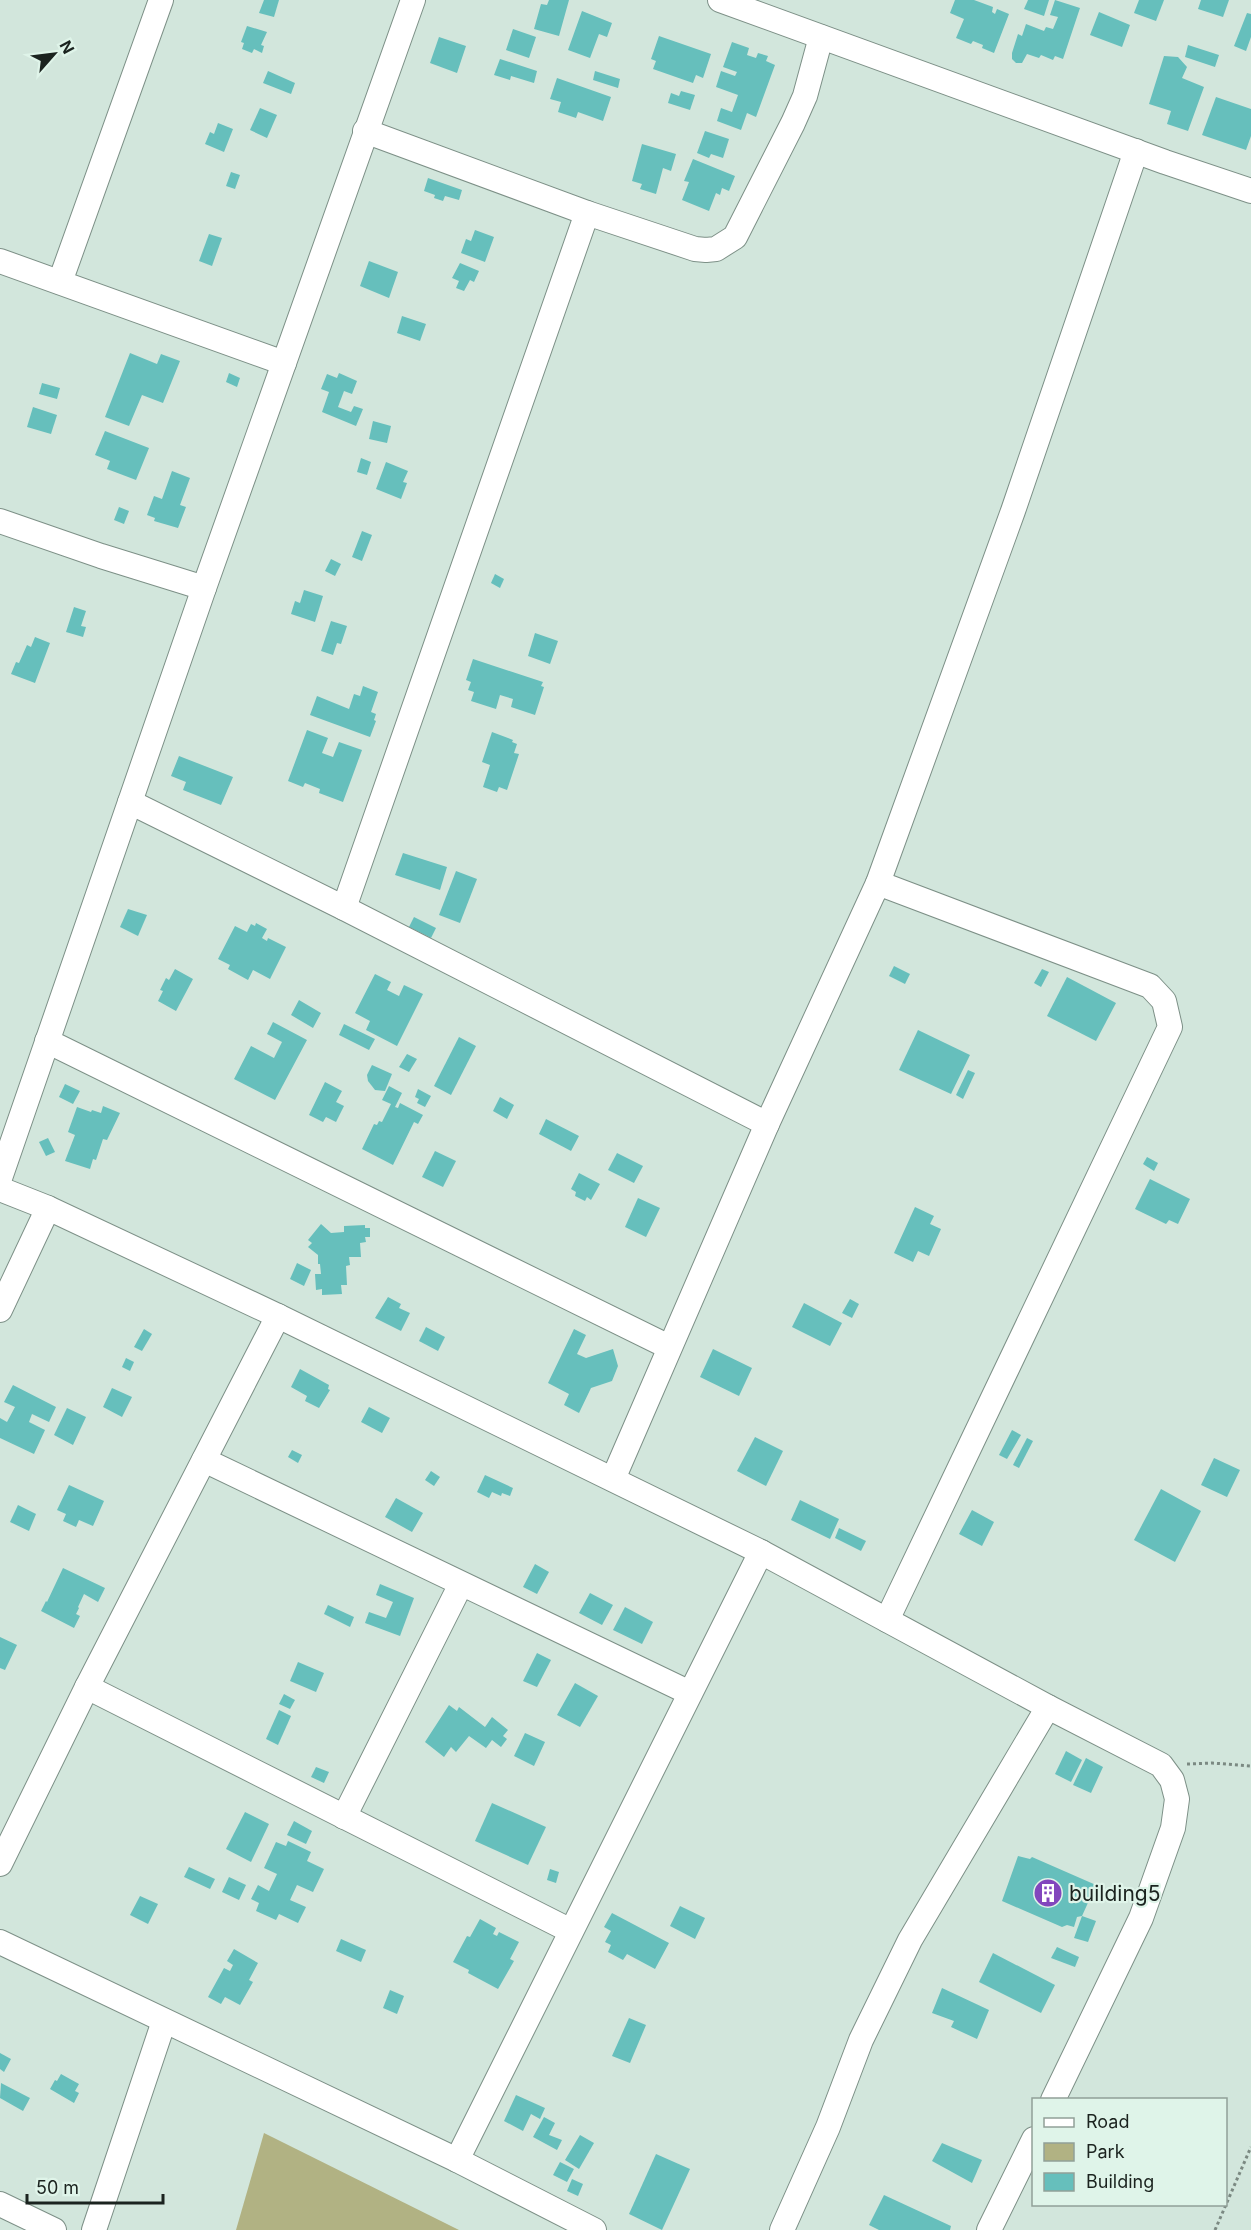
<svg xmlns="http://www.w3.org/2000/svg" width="1251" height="2230" viewBox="0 0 1251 2230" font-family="Inter,sans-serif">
	<rect width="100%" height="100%" fill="#d2e6dc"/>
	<polygon fill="#b1b283" points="264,2133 459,2230 236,2230"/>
	<g fill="#66bfbc">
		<polygon points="264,0 279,0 274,17 259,13"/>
		<polygon points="549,0 569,0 559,36 534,29 541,4 547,5"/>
		<polygon points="955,0 974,0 993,7 992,12 995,14 997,9 1009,14 994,53 982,48 983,45 973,41 971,44 956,38 964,19 950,13"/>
		<polygon points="1028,0 1049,0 1044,16 1024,9"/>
		<polygon points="1055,0 1080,8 1063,59 1055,56 1053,60 1041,55 1039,58 1027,54 1022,63 1016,63 1012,59 1012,53 1018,34 1022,36 1026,24 1044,31 1046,27 1053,29 1058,17 1050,15"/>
		<polygon points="1139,0 1164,0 1156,21 1134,13"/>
		<polygon points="1201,0 1229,0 1223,17 1198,9"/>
		<polygon points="582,11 612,23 607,37 599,34 590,58 568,50"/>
		<polygon points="1099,12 1130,25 1122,47 1090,35"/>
		<polygon points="1247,13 1251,14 1251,37 1246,51 1234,46"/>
		<polygon points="247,26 267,32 261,45 264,46 262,53 254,49 252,53 242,49 244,43 241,42"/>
		<polygon points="513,29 536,37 529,58 506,50"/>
		<polygon points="659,36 711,54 703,78 696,75 693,83 653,69 656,61 651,59"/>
		<polygon points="439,37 466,46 457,73 430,63"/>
		<polygon points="732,42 749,48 747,55 756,58 758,53 768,56 766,61 775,65 756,117 747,113 741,130 717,121 721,108 732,112 738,95 716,87 721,71 735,76 737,72 723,67"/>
		<polygon points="1188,45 1219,55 1215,67 1185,57"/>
		<polygon points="1164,56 1178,57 1187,67 1182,78 1204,87 1188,131 1167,124 1171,111 1149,104"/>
		<polygon points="500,59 537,71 534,83 511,76 510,80 494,75"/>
		<polygon points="268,71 295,83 291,94 263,83"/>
		<polygon points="595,71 620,79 618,88 593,80"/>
		<polygon points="557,78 611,97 603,121 578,112 576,118 558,112 561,102 550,99"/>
		<polygon points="681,91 695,95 690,110 668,103 671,93 679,96"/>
		<polygon points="1216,97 1251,109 1251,136 1246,150 1202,135"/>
		<polygon points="260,108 277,115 267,138 250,130"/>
		<polygon points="218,123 233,129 224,152 205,144 210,132 214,134"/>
		<polygon points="705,131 729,139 723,158 711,154 709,158 697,153"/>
		<polygon points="642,144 676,154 671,171 663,168 656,194 640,189 642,184 632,181"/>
		<polygon points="693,159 735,176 729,191 722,188 720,195 716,193 709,211 682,200 689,182 684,181"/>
		<polygon points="231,172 240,175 235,189 226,186"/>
		<polygon points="428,178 462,190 459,200 445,196 443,201 434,198 435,195 424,191"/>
		<polygon points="475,230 494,237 485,262 461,253 466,239 471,241"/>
		<polygon points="209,234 222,238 212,266 199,261"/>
		<polygon points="369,261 398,272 389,298 360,286"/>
		<polygon points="460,263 479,271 474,282 470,280 464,291 456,288 459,281 452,278"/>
		<polygon points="402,316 426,324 420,341 397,333"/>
		<polygon points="130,353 157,364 161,354 180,361 163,403 142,395 129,426 105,417"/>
		<polygon points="229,373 240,378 237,387 226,382"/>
		<polygon points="339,373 357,381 352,394 344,391 338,407 351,412 354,406 363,409 356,426 322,412 329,392 321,389 327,374 337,378"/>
		<polygon points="42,383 60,388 57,399 39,394"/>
		<polygon points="33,407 57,415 51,434 27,427"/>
		<polygon points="373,421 391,426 387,443 369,439"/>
		<polygon points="105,431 149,448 136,480 107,469 110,461 95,455"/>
		<polygon points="361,458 371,462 367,475 357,472"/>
		<polygon points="386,462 408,471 403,482 407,483 401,499 376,489"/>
		<polygon points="172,471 190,478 180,505 186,507 178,528 154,521 155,518 147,515 154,496 162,499"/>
		<polygon points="119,507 129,511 124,524 114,520"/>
		<polygon points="362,531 372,535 362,561 352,557"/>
		<polygon points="331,559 341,564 335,576 325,571"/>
		<polygon points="495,574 504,579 500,588 491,583"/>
		<polygon points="304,590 323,596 315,622 291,614 295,601 300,603"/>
		<polygon points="74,607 86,611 81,626 86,627 83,637 66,632"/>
		<polygon points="331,621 347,626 341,644 337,643 333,655 321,651"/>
		<polygon points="535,633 558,641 550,664 528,656"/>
		<polygon points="35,637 50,643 35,683 11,674 16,662 19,663 27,645 31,647"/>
		<polygon points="473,659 543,682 541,686 544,687 535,715 511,707 513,699 500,695 496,709 471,701 474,692 468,690 471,682 466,680"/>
		<polygon points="363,686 378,692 371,712 376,714 374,720 376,721 370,737 310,715 317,696 349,709 354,694 360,696"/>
		<polygon points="307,730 328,738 322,753 333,757 339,742 362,750 343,802 319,793 320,789 305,783 303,787 288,781"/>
		<polygon points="492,732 513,740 512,742 517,744 514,753 519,754 507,790 499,787 497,792 483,787 490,765 482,762"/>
		<polygon points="179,756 233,777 221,805 183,790 186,782 171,776"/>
		<polygon points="403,853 447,867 440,890 395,875"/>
		<polygon points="456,871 477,879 460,923 439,915"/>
		<polygon points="128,909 147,915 138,936 120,927"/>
		<polygon points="414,917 436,928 431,938 409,927"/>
		<polygon points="256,923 267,929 262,938 267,941 268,938 286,947 270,979 253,970 248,980 228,969 230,965 218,959 235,926 247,932 251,924 255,926"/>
		<polygon points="894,966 910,974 905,984 889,976"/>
		<polygon points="175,969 193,979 176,1011 158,1001 163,991 160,990 166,978 169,980"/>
		<polygon points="1042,969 1049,972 1041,987 1034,983"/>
		<polygon points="375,974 391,982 387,990 399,996 404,985 423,994 397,1046 366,1030 370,1021 355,1013"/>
		<polygon points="1067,977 1116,1003 1096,1041 1047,1016"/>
		<polygon points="299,1000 321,1013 313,1028 291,1015"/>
		<polygon points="273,1022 307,1040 275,1100 234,1079 251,1046 274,1058 282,1042 267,1034"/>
		<polygon points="344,1024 375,1039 369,1050 339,1035"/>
		<polygon points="918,1030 970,1055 951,1094 899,1070"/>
		<polygon points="459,1037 476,1046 451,1095 434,1086"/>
		<polygon points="407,1054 417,1059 409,1072 399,1067"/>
		<polygon points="372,1065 392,1074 385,1091 375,1090 368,1081 367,1075"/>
		<polygon points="968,1070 975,1073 963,1099 956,1095"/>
		<polygon points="325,1082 342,1091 336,1102 344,1106 336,1122 326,1117 323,1122 309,1115"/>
		<polygon points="65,1084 80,1091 73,1104 59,1097"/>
		<polygon points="389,1086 402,1093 395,1107 398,1108 400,1103 423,1115 418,1124 414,1122 393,1165 362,1149 374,1124 377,1125 379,1121 382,1122 391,1104 382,1100"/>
		<polygon points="418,1089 431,1096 425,1107 417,1103 419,1099 415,1097"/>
		<polygon points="500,1097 514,1105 507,1119 493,1111"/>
		<polygon points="103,1106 120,1113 107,1140 103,1139 96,1160 93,1159 90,1169 65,1161 75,1135 68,1132 77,1107 91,1112 92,1110 101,1113"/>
		<polygon points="546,1119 579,1136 571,1151 539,1134"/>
		<polygon points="48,1138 55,1152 46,1156 39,1142"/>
		<polygon points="435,1151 456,1161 443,1187 422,1177"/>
		<polygon points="617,1153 643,1166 634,1183 608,1170"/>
		<polygon points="1147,1157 1158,1163 1154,1171 1143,1164"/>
		<polygon points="579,1173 600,1184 591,1200 587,1197 585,1201 575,1196 576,1192 571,1189"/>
		<polygon points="1150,1179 1190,1199 1178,1224 1169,1220 1166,1224 1135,1209"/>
		<polygon points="638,1198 660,1208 646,1237 625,1227"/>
		<polygon points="915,1207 934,1216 930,1224 941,1229 929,1256 918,1251 913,1262 894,1253"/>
		<polygon points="321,1224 331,1233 344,1232 344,1226 365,1225 365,1228 370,1228 370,1237 365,1237 366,1242 360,1243 361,1257 349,1257 350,1265 346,1266 347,1285 341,1285 342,1294 322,1295 322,1289 316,1290 315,1274 321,1274 320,1264 318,1264 318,1255 308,1247 312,1243 308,1240"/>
		<polygon points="297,1263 311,1270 304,1286 290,1279"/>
		<polygon points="388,1297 401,1304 399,1308 410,1313 401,1331 375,1318"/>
		<polygon points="850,1299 859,1304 852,1318 842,1313"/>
		<polygon points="804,1303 842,1323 830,1346 792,1327"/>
		<polygon points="426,1327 445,1337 438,1351 419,1341"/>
		<polygon points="144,1329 152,1334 142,1351 134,1347"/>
		<polygon points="574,1329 586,1335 577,1354 586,1358 613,1349 618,1366 612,1381 591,1388 579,1413 564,1405 569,1394 548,1383"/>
		<polygon points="713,1349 752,1368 739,1396 700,1377"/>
		<polygon points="126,1358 134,1362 130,1371 122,1367"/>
		<polygon points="300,1369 329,1385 328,1389 330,1390 319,1408 305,1401 307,1396 291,1387"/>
		<polygon points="13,1385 56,1407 49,1422 32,1414 29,1422 45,1430 34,1454 0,1438 0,1418 7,1422 15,1407 4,1402"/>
		<polygon points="112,1388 132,1397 122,1417 103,1407"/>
		<polygon points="369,1407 390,1418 382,1433 361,1422"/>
		<polygon points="67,1408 86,1417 73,1445 54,1435"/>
		<polygon points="1012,1430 1021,1435 1007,1459 999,1455"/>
		<polygon points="755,1437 783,1451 766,1486 737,1471"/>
		<polygon points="1027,1438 1033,1441 1019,1468 1013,1465"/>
		<polygon points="292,1450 302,1455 298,1463 288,1457"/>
		<polygon points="1214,1458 1240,1470 1227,1497 1201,1485"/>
		<polygon points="431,1471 440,1477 434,1486 425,1480"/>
		<polygon points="485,1475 513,1488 510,1496 502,1493 501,1496 492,1492 489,1498 477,1492"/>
		<polygon points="69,1485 104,1501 93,1526 79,1520 76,1527 63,1521 66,1514 57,1510"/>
		<polygon points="1161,1489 1201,1511 1175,1562 1134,1540"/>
		<polygon points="396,1498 423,1513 412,1532 385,1517"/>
		<polygon points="800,1500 839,1519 830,1539 791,1520"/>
		<polygon points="18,1505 36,1514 29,1531 10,1522"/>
		<polygon points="972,1510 994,1522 982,1546 959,1534"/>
		<polygon points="839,1528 866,1541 861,1551 835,1538"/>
		<polygon points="535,1564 549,1572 537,1594 523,1587"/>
		<polygon points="63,1568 105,1588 98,1602 84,1594 78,1607 79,1608 76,1614 80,1616 74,1628 41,1611 46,1601 47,1602"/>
		<polygon points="380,1584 414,1598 400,1636 365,1623 369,1612 386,1618 393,1602 376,1595"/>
		<polygon points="590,1593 613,1605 602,1625 579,1613"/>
		<polygon points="328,1605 354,1617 350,1627 324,1614"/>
		<polygon points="625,1607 653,1622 642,1644 613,1630"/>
		<polygon points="0,1637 17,1645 5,1670 0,1668"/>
		<polygon points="537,1653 551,1660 537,1687 523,1681"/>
		<polygon points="298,1662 324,1673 316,1692 290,1681"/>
		<polygon points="575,1683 598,1696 580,1727 557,1715"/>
		<polygon points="284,1694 295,1700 290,1709 279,1704"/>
		<polygon points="449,1705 457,1711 459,1707 485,1727 492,1717 508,1730 503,1736 507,1739 501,1747 492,1740 486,1748 469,1736 456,1752 451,1747 444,1757 425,1742"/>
		<polygon points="279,1710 291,1716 278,1745 266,1739"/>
		<polygon points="525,1733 545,1742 534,1766 514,1756"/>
		<polygon points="1066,1751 1082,1760 1071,1782 1055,1774"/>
		<polygon points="1086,1758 1103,1767 1091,1793 1073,1785"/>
		<polygon points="316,1767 329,1772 324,1783 311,1777"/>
		<polygon points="492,1803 546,1827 528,1865 475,1841"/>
		<polygon points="245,1812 269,1824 251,1862 226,1849"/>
		<polygon points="294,1821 312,1831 306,1844 287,1835"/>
		<polygon points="288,1841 311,1852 307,1861 324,1869 313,1892 297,1885 290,1900 306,1907 298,1923 279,1914 276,1920 256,1911 259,1903 251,1899 258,1885 269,1891 277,1874 264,1868 276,1842 286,1846"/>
		<polygon points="1018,1856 1030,1859 1032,1857 1096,1885 1082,1916 1077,1917 1074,1927 1067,1925 1062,1927 1002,1901"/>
		<polygon points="189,1867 215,1879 210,1889 184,1877"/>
		<polygon points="550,1869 559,1872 556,1883 547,1880"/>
		<polygon points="229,1877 246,1885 239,1900 222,1892"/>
		<polygon points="140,1896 158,1904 148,1924 130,1915"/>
		<polygon points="680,1906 705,1918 695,1939 670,1926"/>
		<polygon points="612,1913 669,1943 655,1969 627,1954 623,1960 608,1952 611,1945 605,1942 611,1931 604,1927"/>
		<polygon points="1082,1916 1096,1921 1088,1942 1074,1938"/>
		<polygon points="480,1919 496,1928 493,1934 497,1936 499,1932 519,1942 510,1959 514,1961 498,1989 468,1973 469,1970 453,1962 467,1936 470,1937"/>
		<polygon points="341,1939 366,1950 361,1962 336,1951"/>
		<polygon points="1057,1947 1079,1957 1075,1967 1051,1958"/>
		<polygon points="234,1949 258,1963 249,1980 253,1982 240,2005 225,1997 221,2004 208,1997 224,1968 230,1971 233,1965 227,1961"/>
		<polygon points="993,1953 1055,1985 1041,2013 979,1982"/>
		<polygon points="942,1988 989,2010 977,2039 951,2027 954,2021 932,2013"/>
		<polygon points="390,1990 404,1996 397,2014 383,2008"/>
		<polygon points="629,2018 646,2025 630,2063 612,2056"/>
		<polygon points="0,2053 11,2059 4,2072 0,2069"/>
		<polygon points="61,2074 79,2084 75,2091 79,2093 74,2103 50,2089 55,2080 57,2081"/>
		<polygon points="1,2083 30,2098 23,2111 0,2098"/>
		<polygon points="516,2095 545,2108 540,2119 531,2114 523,2131 504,2121"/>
		<polygon points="544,2117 555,2123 549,2135 562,2140 557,2150 533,2137"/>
		<polygon points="580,2135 594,2143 579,2169 565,2160"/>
		<polygon points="942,2143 982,2160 972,2183 932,2161"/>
		<polygon points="656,2154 690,2169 662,2230 629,2214"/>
		<polygon points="560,2162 574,2169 567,2182 553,2175"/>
		<polygon points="572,2179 583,2184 578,2196 567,2191"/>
		<polygon points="884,2195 951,2226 950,2230 879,2230 869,2225"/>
	</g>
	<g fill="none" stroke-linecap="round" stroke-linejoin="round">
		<g stroke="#7d9087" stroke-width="26">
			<g id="minor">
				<polyline points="720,0 1165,162 1251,191"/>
				<polyline points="365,131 587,213 695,249 706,250 716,249 735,237 793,123 805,96 821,37"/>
				<polyline points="0,261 284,363"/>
				<polyline points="60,282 161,0"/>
				<polyline points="0,521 101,556 204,588"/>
				<polyline points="130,802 344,908 767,1124"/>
				<polyline points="878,883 1013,511 1136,151"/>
				<polyline points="344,908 587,213"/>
				<polyline points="47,1041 669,1347"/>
				<polyline points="0,1178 204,588 413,0"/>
				<polyline points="0,1189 48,1208 278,1316 761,1552 1048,1707 1161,1765 1172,1780 1177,1799 1173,1828 1141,1918 1053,2100"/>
				<polyline points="0,1310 48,1208"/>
				<polyline points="204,1460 690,1693"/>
				<polyline points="613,1479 767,1124 878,883 1150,986 1164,1001 1170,1027 887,1620"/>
				<polyline points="87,1687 571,1931"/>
				<polyline points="344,1817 461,1584"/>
				<polyline points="0,1864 87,1687 278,1316"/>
				<polyline points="0,1942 457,2160 594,2230"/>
				<polyline points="457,2160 761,1552"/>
				<polyline points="0,2204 54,2230"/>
				<polyline points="94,2230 164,2021"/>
				<polyline points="782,2230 828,2127 861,2040 910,1940 1048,1707"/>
				<polyline points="989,2230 1034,2139"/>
			</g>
		</g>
		<g stroke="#7b8982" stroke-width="3" stroke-dasharray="3 3" stroke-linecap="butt">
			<polyline points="1187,1764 1212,1763 1251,1766"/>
			<polyline points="1215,2230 1251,2147"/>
		</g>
		<use href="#minor" stroke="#fff" stroke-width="24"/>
	</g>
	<defs>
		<g id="building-disc" transform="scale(1.5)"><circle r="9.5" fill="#8246bd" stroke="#dff4e9"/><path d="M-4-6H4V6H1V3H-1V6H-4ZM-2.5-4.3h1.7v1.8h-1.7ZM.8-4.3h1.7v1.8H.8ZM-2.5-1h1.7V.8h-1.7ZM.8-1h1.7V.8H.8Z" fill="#fff"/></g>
	</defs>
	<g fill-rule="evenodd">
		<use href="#building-disc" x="1048" y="1893"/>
	</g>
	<g text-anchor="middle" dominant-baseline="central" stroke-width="4.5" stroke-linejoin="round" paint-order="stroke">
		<g font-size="21" fill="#1b231f" stroke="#dff4e9" text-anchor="start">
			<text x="1069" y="1893">building5</text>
		</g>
	</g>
	<rect x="1032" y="2098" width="195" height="108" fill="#dff4e9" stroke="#91a098" stroke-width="1.5"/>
	<rect x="1044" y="2118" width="30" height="9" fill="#ffffff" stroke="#91a098" stroke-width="1.5"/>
	<text x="1086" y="2128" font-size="18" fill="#1b231f">Road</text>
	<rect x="1044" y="2143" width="30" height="18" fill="#b1b283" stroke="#91a098" stroke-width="1.5"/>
	<text x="1086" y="2158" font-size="18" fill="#1b231f">Park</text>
	<rect x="1044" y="2173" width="30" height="18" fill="#66bfbc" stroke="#91a098" stroke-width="1.5"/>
	<text x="1086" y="2188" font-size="18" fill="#1b231f">Building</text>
	<g transform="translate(54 54) rotate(62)" stroke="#dff4e9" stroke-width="4.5" paint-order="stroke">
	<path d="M0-4.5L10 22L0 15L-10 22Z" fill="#1b231f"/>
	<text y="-9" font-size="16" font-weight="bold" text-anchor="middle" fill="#1b231f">N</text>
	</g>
	<path d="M27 2194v9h136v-9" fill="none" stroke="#1b231f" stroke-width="3"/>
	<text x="36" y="2194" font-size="18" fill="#1b231f" stroke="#dff4e9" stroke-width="4.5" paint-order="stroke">50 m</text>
</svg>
